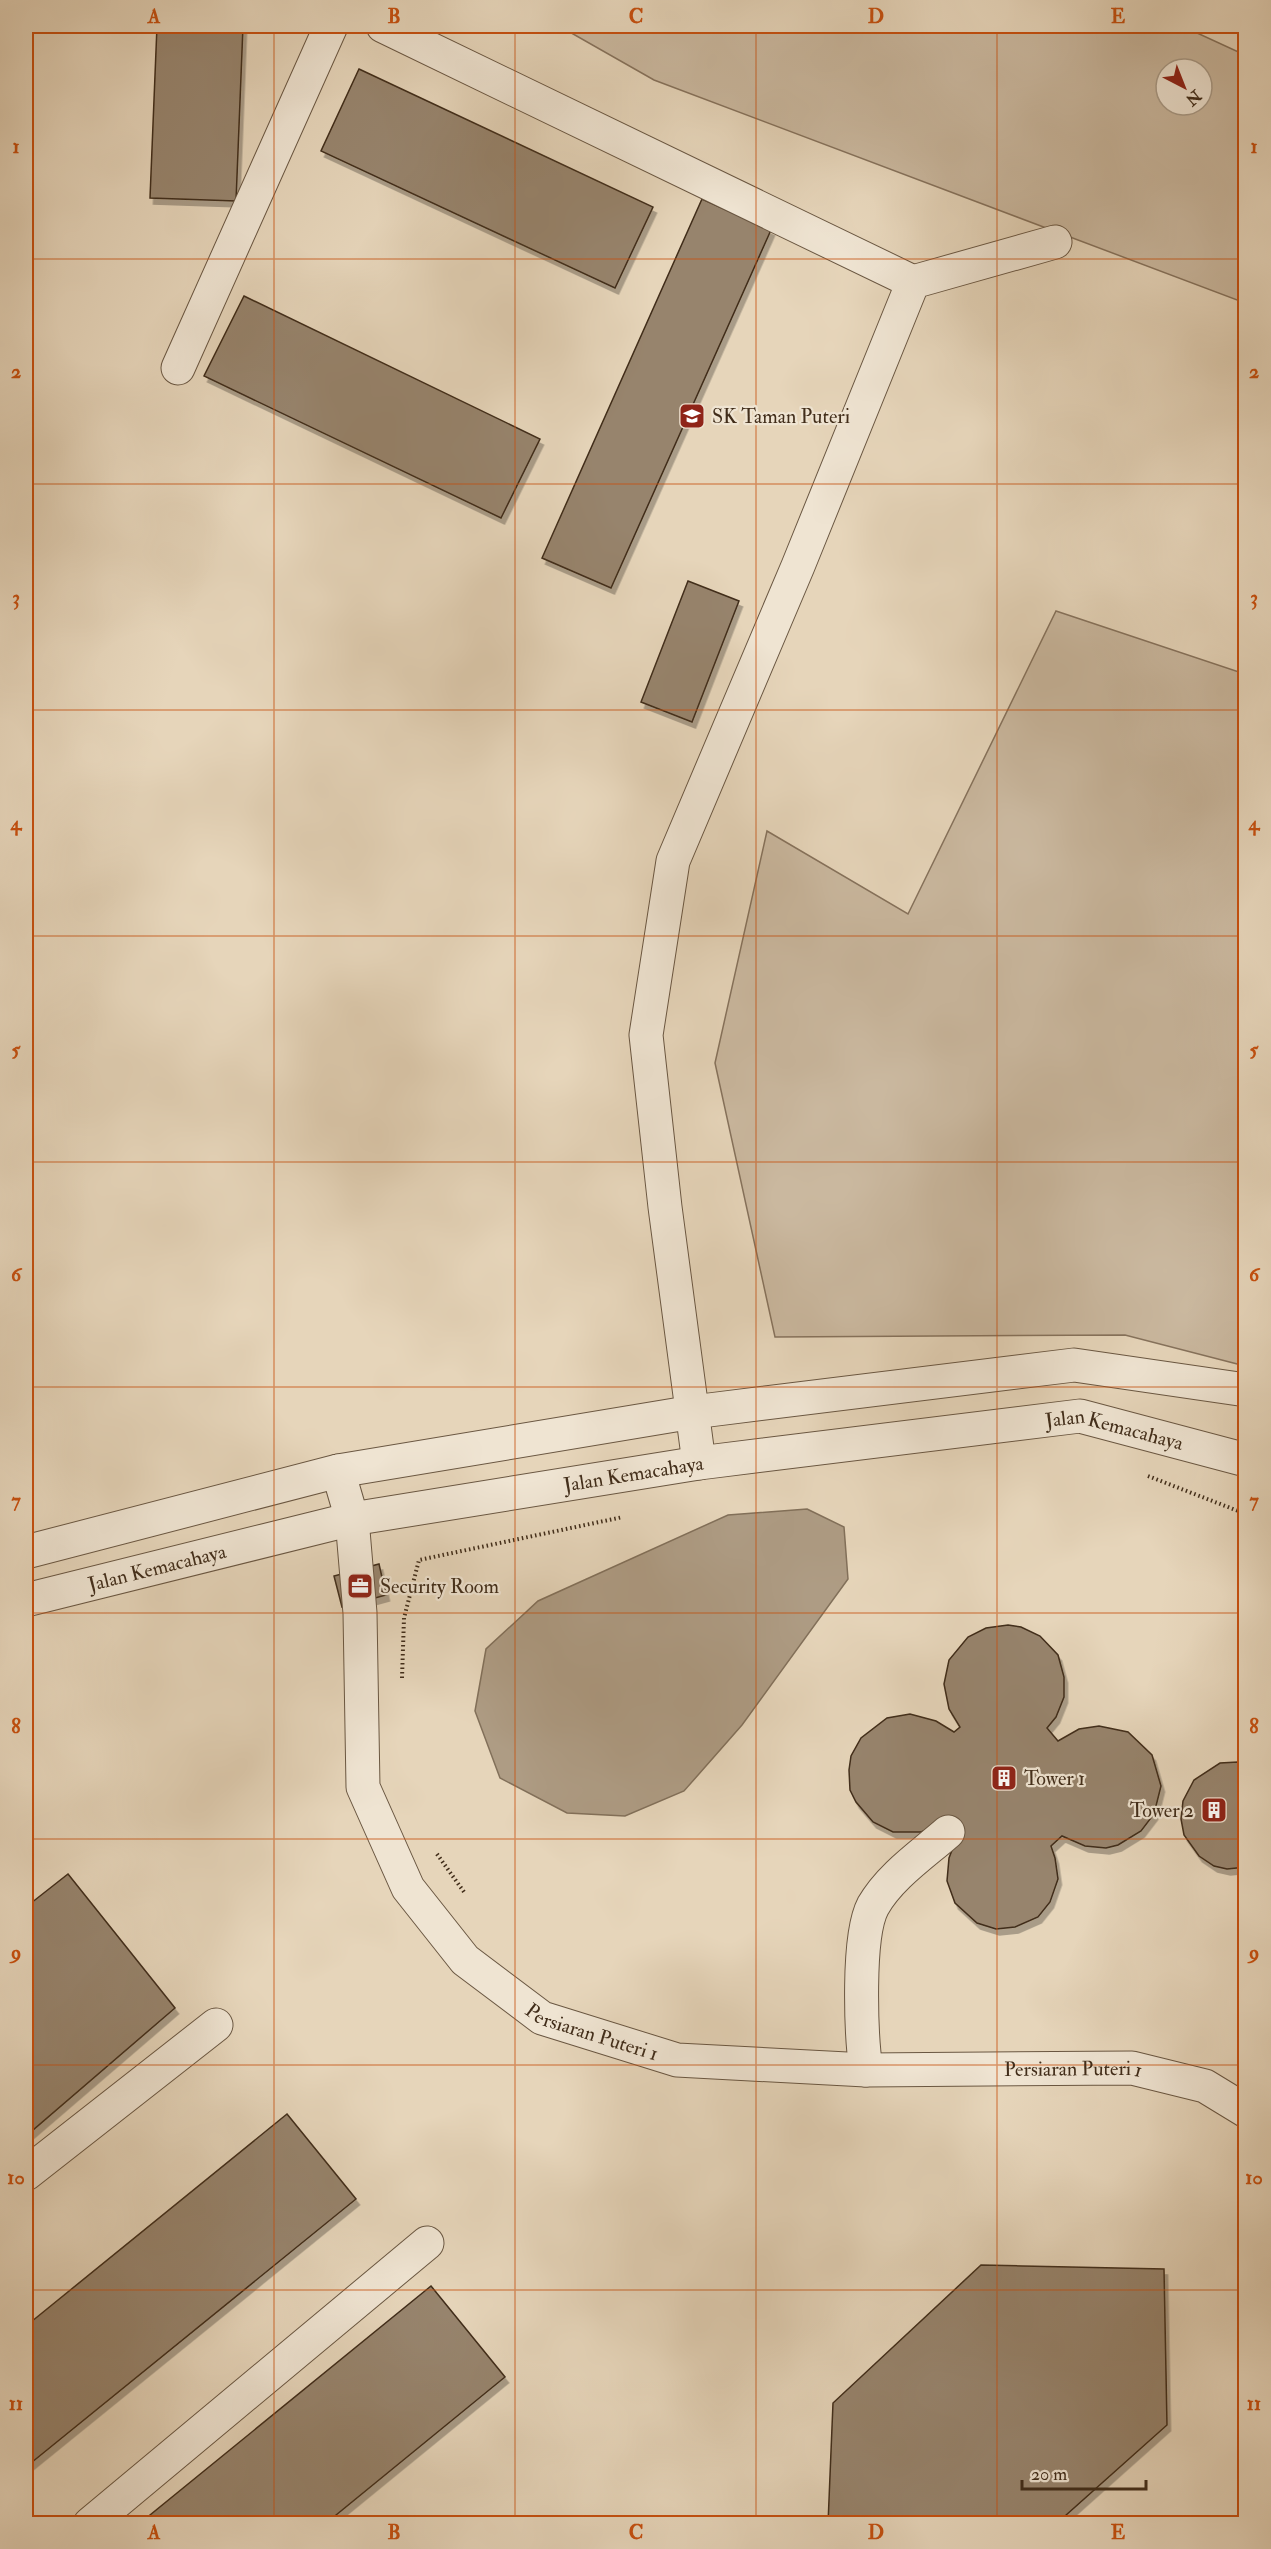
<svg xmlns="http://www.w3.org/2000/svg" width="1271" height="2549" viewBox="0 0 1271 2549" font-family="'IM FELL Double Pica',serif">
	<defs>
		<filter id="shadow"><feDropShadow dx="3.5" dy="6" stdDeviation="0" flood-color="#0004"/></filter>
	</defs>
	<rect width="100%" height="100%" fill="#e6d5ba"/>
	<filter id="stains"><feTurbulence type="fractalNoise" baseFrequency=".00333" numOctaves="4"/><feColorMatrix values="0 0 0 0 .2 0 0 0 0 .09 0 0 0 0 .02 0 0 0 .5 -.17"/></filter>
	<radialGradient id="worn" r=".72"><stop offset=".6" stop-color="#630" stop-opacity="0"/><stop offset="1" stop-color="#630" stop-opacity=".3"/></radialGradient>
	<g fill="#cab89f" stroke="#86725c" stroke-width="1.5" fill-rule="evenodd">
		<path d="M 559,26 L 1182,26 L 1245,55 L 1245,303 L 654,80 ZM 1166,69 L 1202,69 L 1202,105 L 1166,105 Z"/>
		<polygon points="1056,611 1245,674 1245,1366 1125,1335 775,1337 715,1063 767,831 908,914"/>
	</g>
	<polygon fill="#ae9c84" stroke="#82705a" stroke-width="1.5" points="807,1509 844,1527 848,1579 742,1725 684,1791 625,1816 567,1813 500,1778 475,1711 486,1649 538,1601 728,1515"/>
	<g fill="#97846d" stroke="#412d1a" stroke-width="1.5" filter="url(#shadow)">
		<polygon points="157,26 243,26 236,201 150,198"/>
		<polygon points="359,69 653,207 615,288 321,151"/>
		<polygon points="702,199 771,230 611,588 542,558"/>
		<polygon points="244,296 540,439 501,518 204,376"/>
		<polygon points="688,581 739,601 692,722 641,702"/>
		<polygon points="379,1564 386,1595 342,1607 334,1576"/>
		<polygon points="1008,1625 1021,1627 1040,1636 1058,1655 1064,1677 1064,1697 1056,1717 1047,1728 1058,1741 1079,1729 1099,1726 1128,1732 1152,1755 1161,1786 1154,1814 1141,1831 1118,1845 1106,1848 1085,1846 1062,1836 1051,1846 1055,1858 1058,1879 1050,1902 1038,1917 1015,1927 996,1929 977,1923 955,1903 947,1881 949,1858 956,1840 941,1824 921,1832 893,1832 873,1822 856,1802 850,1790 849,1770 851,1756 861,1738 887,1718 910,1714 936,1721 954,1732 960,1727 949,1709 944,1684 949,1660 968,1637 986,1628"/>
		<polygon points="1238,1762 1246,1763 1246,1867 1227,1869 1214,1866 1199,1856 1184,1835 1181,1819 1183,1801 1194,1780 1220,1763"/>
		<polygon points="68,1874 175,2008 26,2136 26,1907"/>
		<polygon points="287,2114 356,2199 26,2467 26,2326"/>
		<polygon points="981,2265 1164,2269 1167,2425 1056,2524 828,2524 833,2403"/>
		<polygon points="431,2286 505,2377 325,2524 139,2524"/>
	</g>
	<g fill="none" stroke-linecap="round" stroke-linejoin="round">
		<g stroke="#6a5742" stroke-width="35">
			<g id="minor">
				<polyline points="383,26 913,282"/>
				<polyline points="178,368 331,26"/>
				<polyline points="699,1463 665,1207 646,1035 673,861 798,566 913,282 1055,242"/>
				<path id="s1" d="M 338,1471 L 352,1519 L 360,1613 L 363,1787 L 408,1888 L 465,1960 L 542,2018 L 677,2060 L 866,2070 L 1132,2068 L 1205,2086 L 1246,2111"/>
				<polyline points="26,1552 338,1471 693,1412 1074,1365 1246,1390"/>
				<path id="s2" d="M 26,1600 L 352,1519 L 699,1463 L 1080,1416 L 1246,1460"/>
				<path d="M 866,2070 C 861,2035 857,1936 873,1906 C 890,1876 923,1854 948,1832"/>
				<polyline points="26,2174 216,2025"/>
				<polyline points="90,2524 427,2243"/>
			</g>
		</g>
		<g stroke="#412d1a" stroke-width="4" stroke-dasharray="1.5 3" stroke-linecap="butt">
			<polyline points="1148,1476 1246,1514"/>
			<polyline points="402,1678 404,1618 419,1560 623,1517"/>
			<polyline points="437,1854 464,1892"/>
		</g>
		<use href="#minor" stroke="#efe4d2" stroke-width="33"/>
	</g>
	<path fill="none" stroke="#c7500f" stroke-width="1.5" stroke-opacity="0.55" d="M 274,26 L 274,2524M 515,26 L 515,2524M 756,26 L 756,2524M 997,26 L 997,2524M 26,259 L 1246,259M 26,484 L 1246,484M 26,710 L 1246,710M 26,936 L 1246,936M 26,1162 L 1246,1162M 26,1387 L 1246,1387M 26,1613 L 1246,1613M 26,1839 L 1246,1839M 26,2065 L 1246,2065M 26,2290 L 1246,2290"/>
	<defs>
		<g id="school-square" transform="scale(1.35)"><rect x="-9" y="-9" width="18" height="18" rx="4" fill="#8f2418" stroke="#efe4d2"/><path d="M0-5L7-2L0 1L-7-2ZM-4 1L0 2.5L4 1V4Q0 6-4 4Z" fill="#fff"/></g>
		<g id="office-square" transform="scale(1.35)"><rect x="-9" y="-9" width="18" height="18" rx="4" fill="#8f2418" stroke="#efe4d2"/><path d="M-6-3h4V-5.5h4V-3h4V5H-6ZM-1-4.5V-3h2v-1.5ZM-6 0V1H6V0Z" fill="#fff"/></g>
		<g id="building-square" transform="scale(1.35)"><rect x="-9" y="-9" width="18" height="18" rx="4" fill="#8f2418" stroke="#efe4d2"/><path d="M-4-6H4V6H1V3H-1V6H-4ZM-2.5-4.3h1.7v1.8h-1.7ZM.8-4.3h1.7v1.8H.8ZM-2.5-1h1.7V.8h-1.7ZM.8-1h1.7V.8H.8Z" fill="#fff"/></g>
	</defs>
	<g fill-rule="evenodd">
		<use href="#school-square" x="692" y="416"/>
		<use href="#office-square" x="360" y="1586"/>
		<use href="#building-square" x="1004" y="1778"/>
		<use href="#building-square" x="1214" y="1810"/>
	</g>
	<g text-anchor="middle" dominant-baseline="central" stroke-width="4.5" stroke-linejoin="round" paint-order="stroke">
		<g font-size="20" fill="#412d1a" stroke="#efe4d2" text-anchor="start">
			<text x="712" y="416">SK Taman Puteri</text>
			<text x="380" y="1586">Security Room</text>
			<text x="1024" y="1778">Tower 1</text>
			<text x="1194" y="1810" text-anchor="end">Tower 2</text>
		</g>
		<g font-size="20" fill="#412d1a" stroke="#efe4d2">
			<text stroke="none"><textPath href="#s2" startOffset="1107">Jalan Kemacahaya</textPath></text>
			<text stroke="none"><textPath href="#s2" startOffset="621">Jalan Kemacahaya</textPath></text>
			<text stroke="none"><textPath href="#s2" startOffset="135">Jalan Kemacahaya</textPath></text>
			<text stroke="none"><textPath href="#s1" startOffset="669">Persiaran Puteri 1</textPath></text>
			<text stroke="none"><textPath href="#s1" startOffset="1155">Persiaran Puteri 1</textPath></text>
		</g>
	</g>
	<rect width="1271" height="2549" fill="none" stroke="#e6d5ba" stroke-width="66"/>
	<g transform="translate(1184 87) rotate(138)"><circle r="28" fill="#efe4d2" stroke="#a99b88" stroke-width="1.5"/>
	<path d="M0-4.5L10 22L0 15L-10 22Z" fill="#8f2418"/>
	<text y="-9" font-size="16" font-weight="bold" text-anchor="middle" fill="#412d1a">N</text>
	</g>
	<path d="M1022 2480v9h124v-9" fill="none" stroke="#412d1a" stroke-width="3"/>
	<text x="1031" y="2480" font-size="18" fill="#412d1a" stroke="#efe4d2" stroke-width="4.5" paint-order="stroke">20 m</text>
	<rect x="33" y="33" width="1205" height="2483" fill="none" stroke="#c7500f" stroke-width="2"/>
	<g font-size="20" text-anchor="middle" font-weight="bold" fill="#c7500f">
		<text x="154" y="23">A</text>
		<text x="394" y="23">B</text>
		<text x="636" y="23">C</text>
		<text x="876" y="23">D</text>
		<text x="1118" y="23">E</text>
		<text x="16" y="153">1</text>
		<text x="1254" y="153">1</text>
		<text x="16" y="378">2</text>
		<text x="1254" y="378">2</text>
		<text x="16" y="604">3</text>
		<text x="1254" y="604">3</text>
		<text x="16" y="830">4</text>
		<text x="1254" y="830">4</text>
		<text x="16" y="1056">5</text>
		<text x="1254" y="1056">5</text>
		<text x="16" y="1281">6</text>
		<text x="1254" y="1281">6</text>
		<text x="16" y="1507">7</text>
		<text x="1254" y="1507">7</text>
		<text x="16" y="1733">8</text>
		<text x="1254" y="1733">8</text>
		<text x="16" y="1959">9</text>
		<text x="1254" y="1959">9</text>
		<text x="16" y="2184">10</text>
		<text x="1254" y="2184">10</text>
		<text x="16" y="2410">11</text>
		<text x="1254" y="2410">11</text>
		<text x="154" y="2539">A</text>
		<text x="394" y="2539">B</text>
		<text x="636" y="2539">C</text>
		<text x="876" y="2539">D</text>
		<text x="1118" y="2539">E</text>
	</g>
	<rect width="100%" height="100%" filter="url(#stains)"/>
	<rect width="100%" height="100%" fill="url(#worn)"/>
</svg>
